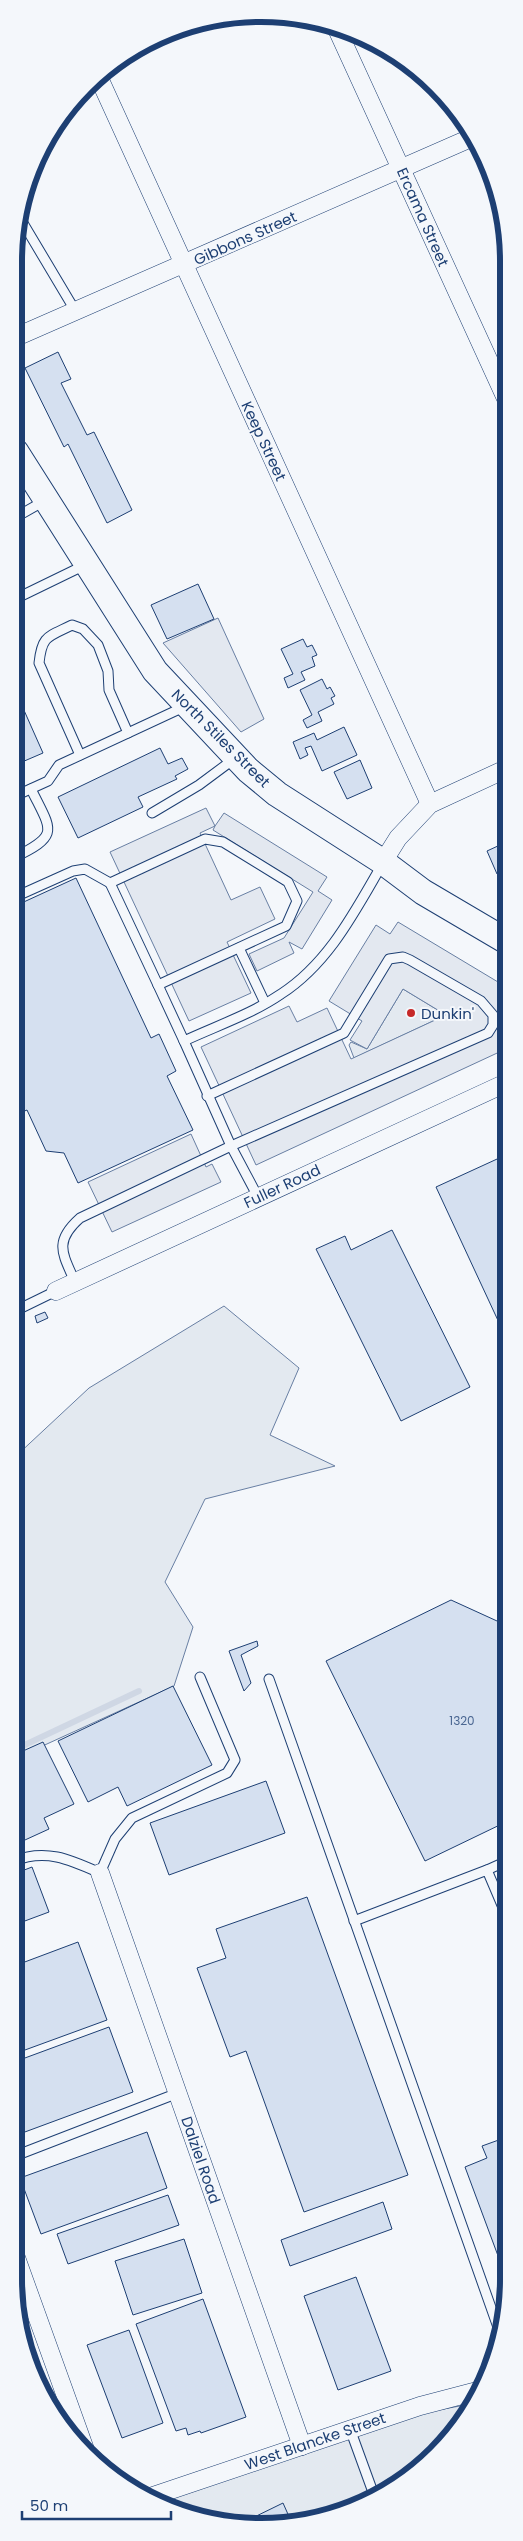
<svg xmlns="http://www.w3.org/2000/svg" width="523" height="2541" viewBox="0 0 523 2541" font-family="Poppins,sans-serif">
	<rect width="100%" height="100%" fill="#f4f7fb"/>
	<g fill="#e3e9f0" stroke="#687fa3">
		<polygon points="403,989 446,1015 354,1058 349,1045 351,1042 367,1049"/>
		<polygon points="224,1306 299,1368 270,1435 335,1466 205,1499 165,1582 193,1627 174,1686 14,1759 15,1457 89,1388"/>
		<polygon points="476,2403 425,2466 341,2514 246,2527 166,2508 156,2501 368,2423"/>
	</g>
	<g fill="#e3e8f0" stroke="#687fa3">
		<polygon points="218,618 264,719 241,732 163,643"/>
		<polygon points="206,808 215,826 224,813 327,877 318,891 332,900 302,949 289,942 294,953 257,971 249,954 284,938 313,892 213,830 215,826 200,833 231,900 260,887 275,919 227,942 251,993 189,1021 110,852"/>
		<polygon points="398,922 508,988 508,1048 256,1165 201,1047 289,1006 297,1022 327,1008 351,1059 446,1015 403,989 367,1049 350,1040 362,1021 329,1001 376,925 390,934"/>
		<polygon points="191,1134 206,1167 212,1164 221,1182 112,1232 88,1182"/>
	</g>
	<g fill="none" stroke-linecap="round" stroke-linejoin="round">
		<polyline stroke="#cfd7e4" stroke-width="6" points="14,1750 139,1691"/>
	</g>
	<g fill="#d5e0f0" stroke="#1d3f73">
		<polygon points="58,352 71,379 61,383 87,435 94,432 132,510 107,523 68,444 64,447 25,368"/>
		<polygon points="198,584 214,619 167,639 151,605"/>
		<polygon points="303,639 307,647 312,645 317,655 312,657 315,666 301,672 305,680 288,688 284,678 293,674 281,649"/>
		<polygon points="322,679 327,689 330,687 335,696 331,698 334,704 318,712 322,721 307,728 303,720 312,715 300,690"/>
		<polygon points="15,690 43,753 15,765"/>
		<polygon points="344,727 357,755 322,771 311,746 305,748 308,755 300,759 293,742 314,733 317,740"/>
		<polygon points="160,748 168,764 182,758 188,769 175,776 177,779 138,797 143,807 78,838 58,797"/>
		<polygon points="360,760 372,788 347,799 334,772"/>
		<polygon points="507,838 508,869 497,874 487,851 500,845 499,841"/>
		<polygon points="76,878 151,1038 159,1034 176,1071 167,1076 193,1130 78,1183 64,1153 46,1151 27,1110 15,1115 15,906"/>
		<polygon points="508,1154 508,1342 436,1187"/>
		<polygon points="392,1230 470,1387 401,1421 316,1249 345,1236 351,1250"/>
		<polygon points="45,1312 48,1318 37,1323 35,1316"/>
		<polygon points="451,1600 508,1626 508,1821 425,1861 326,1661"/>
		<polygon points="257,1641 258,1646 241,1655 251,1683 244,1691 229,1651"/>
		<polygon points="173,1686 212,1765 127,1806 118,1787 88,1802 58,1741"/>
		<polygon points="43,1742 74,1804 44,1818 49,1829 14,1845 14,1755"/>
		<polygon points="266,1781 285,1833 169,1875 150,1823"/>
		<polygon points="32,1867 49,1912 14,1925 14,1874"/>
		<polygon points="307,1897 408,2175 304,2212 246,2051 230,2057 197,1968 226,1958 216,1929"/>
		<polygon points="78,1942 107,2020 14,2054 14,1966"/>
		<polygon points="109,2027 133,2092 14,2136 14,2062"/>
		<polygon points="147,2132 167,2188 41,2234 20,2178"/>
		<polygon points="507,2137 507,2280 465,2167 487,2158 482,2146"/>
		<polygon points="168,2195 179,2225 68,2264 57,2234"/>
		<polygon points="383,2202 392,2229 290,2266 281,2240"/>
		<polygon points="184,2239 202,2293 133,2315 115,2261"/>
		<polygon points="356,2277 391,2371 338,2390 304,2296"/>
		<polygon points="203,2299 246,2417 201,2433 200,2431 188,2435 186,2428 176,2431 136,2324"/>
		<polygon points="129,2330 163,2423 122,2438 87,2345"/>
		<polygon points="283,2503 291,2521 246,2527 238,2525"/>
	</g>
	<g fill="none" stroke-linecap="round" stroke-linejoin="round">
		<g stroke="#1d3f73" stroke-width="11">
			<g id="lane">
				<polyline points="20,218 76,312"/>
				<polyline points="16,517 46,500"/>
				<polyline points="15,599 85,565"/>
				<path d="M 80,755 L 39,663 C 42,635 48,637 72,625 L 83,629 L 98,645 L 108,671 L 109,690 L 128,733"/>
				<polyline points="15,796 48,781 59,765 186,706"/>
				<polyline points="152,813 199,785 234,759"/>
				<path d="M 15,857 C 61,835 51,830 31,789"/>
				<polyline points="110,883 158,985"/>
				<path d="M 15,897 L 73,871 L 85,869 L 110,883 L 205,839 L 223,842 L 288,882 L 297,901 L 286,926 L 158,985 L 184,1041 C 216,1026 252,1014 281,994 C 329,963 355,911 383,863"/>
				<polyline points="239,948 265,1003"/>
				<polyline points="184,1041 231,1146 258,1197"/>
				<path d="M 75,1282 C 63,1254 53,1242 80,1218 L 231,1146 L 488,1033 L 493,1025 L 493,1015 L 481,1001 L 410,960 L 403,957 L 389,959 L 344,1033 L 207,1096"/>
				<polyline points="15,1311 56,1291"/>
				<polyline points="269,1679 500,2333"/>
				<path d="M 14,1861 C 46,1848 71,1860 100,1873 L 115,1839 L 132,1818 L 227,1773 L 235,1760 L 200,1677"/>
				<polyline points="487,1870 507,1861"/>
				<polyline points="354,1921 487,1870 507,1917"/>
				<polyline points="20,2154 178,2093"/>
				<polyline points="350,2429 374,2495"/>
			</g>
		</g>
		<g stroke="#1d3f73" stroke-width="19">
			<g id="street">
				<polyline points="337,29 509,405"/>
				<polyline points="99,78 430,804"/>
				<polyline points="16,337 473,137"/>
				<polyline points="383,862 398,838 430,804 508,768"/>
				<polyline points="56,1291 508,1082"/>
				<polyline points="100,1873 302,2446"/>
				<polyline points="14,2252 87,2455"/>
				<polyline points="150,2497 420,2406 481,2390"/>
			</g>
		</g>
		<g stroke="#1d3f73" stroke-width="27">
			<polyline id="secondary" points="16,452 155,671 248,770 277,794 383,862 423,892 508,942"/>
		</g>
		<use href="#lane" stroke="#f4f7fb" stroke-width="9"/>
		<use href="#street" stroke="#f4f7fb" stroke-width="18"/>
		<use href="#secondary" stroke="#f4f7fb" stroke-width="25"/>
	</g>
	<circle fill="#c62828" stroke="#f4f7fb" stroke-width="2" cx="411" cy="1013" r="5"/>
	<g text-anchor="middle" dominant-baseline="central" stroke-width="4" stroke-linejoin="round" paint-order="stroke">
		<g font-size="12" fill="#4b6792">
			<text x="462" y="1720">1320</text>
		</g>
		<g font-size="15" fill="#1d3f73" stroke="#f4f7fb">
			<text transform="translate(423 217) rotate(66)">Ercama Street</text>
			<text transform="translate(245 238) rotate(-24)">Gibbons Street</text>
			<text transform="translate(264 441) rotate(65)">Keep Street</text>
			<text transform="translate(221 738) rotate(45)">North Stiles Street</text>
			<text transform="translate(282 1186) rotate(-25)">Fuller Road</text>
			<text transform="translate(201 2160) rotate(71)">Dalziel Road</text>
			<text transform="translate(315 2441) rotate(-19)">West Blancke Street</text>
		</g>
		<g font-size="15" fill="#1d3f73" stroke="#f4f7fb" text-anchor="start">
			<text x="421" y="1013">Dunkin'</text>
		</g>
	</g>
	<path d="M0 0H523V2541H0ZM261 22H261A239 239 0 0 1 500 261V2279A239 239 0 0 1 261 2518H261A239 239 0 0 1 22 2279V261A239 239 0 0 1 261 22Z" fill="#f4f7fb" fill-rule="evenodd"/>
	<path fill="none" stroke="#1d3f73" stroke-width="6" d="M261 22H261A239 239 0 0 1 500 261V2279A239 239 0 0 1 261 2518H261A239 239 0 0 1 22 2279V261A239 239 0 0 1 261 22Z"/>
	<path d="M22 2511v8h149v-8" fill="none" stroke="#1d3f73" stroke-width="2.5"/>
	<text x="30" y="2511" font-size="15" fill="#1d3f73" stroke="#f4f7fb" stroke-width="4" paint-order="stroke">50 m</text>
</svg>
